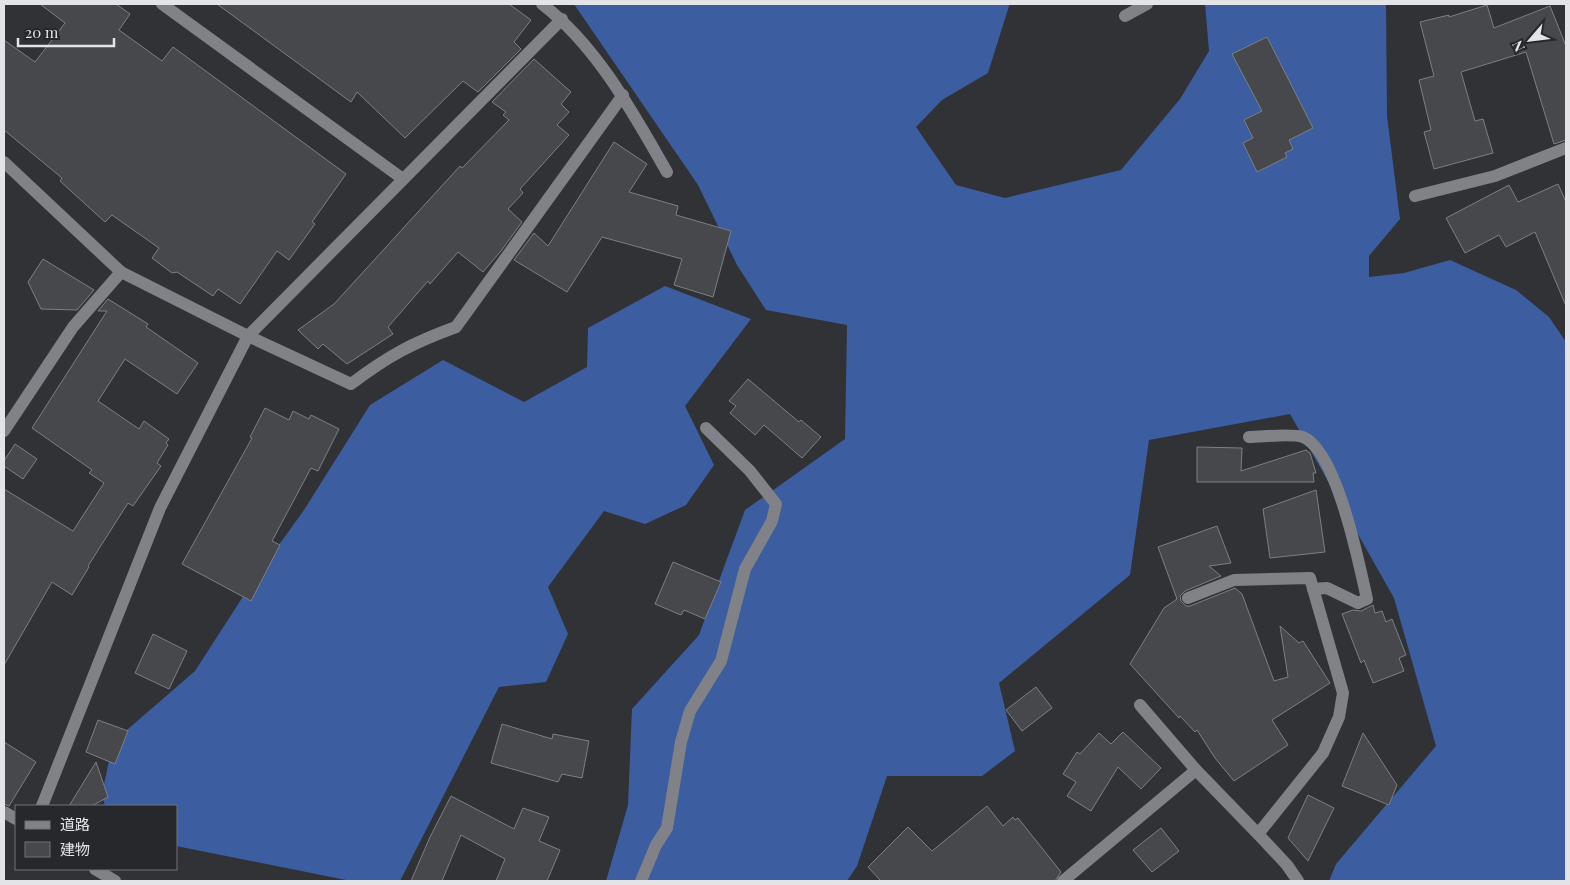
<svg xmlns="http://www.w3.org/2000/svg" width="1570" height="885" viewBox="0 0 1570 885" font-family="'Playfair Display','Noto Sans JP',serif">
	<rect width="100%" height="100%" fill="#303236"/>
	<g fill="#3c5da0">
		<polygon points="574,4 1008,4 1009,6 988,73 942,100 916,127 956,185 1005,198 1121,170 1180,99 1209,51 1205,4 1386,4 1387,116 1400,219 1369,256 1369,277 1404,273 1450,260 1516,290 1549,317 1566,342 1566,881 1329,881 1336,864 1436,746 1394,598 1290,414 1149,440 1130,575 999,683 1015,751 982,776 887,776 857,866 847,881 606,881 628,805 632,709 699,635 745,510 845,439 847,325 766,310 737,265 698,185"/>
		<polygon points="665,286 751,319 685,406 714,465 686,505 645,524 604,511 548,587 568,634 546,682 499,687 400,881 351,881 176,846 176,806 105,806 102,794 113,742 195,671 253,581 304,510 370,405 443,360 524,402 587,367 588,328"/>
	</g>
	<g fill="#46484c" stroke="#7d7f84">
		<polygon points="40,4 116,4 130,14 119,30 162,61 173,47 346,174 312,222 315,224 289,260 277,251 240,304 218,289 213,296 177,272 172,273 152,258 159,248 112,215 105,222 60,181 62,178 4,130 4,40 35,62 65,23"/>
		<polygon points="217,4 509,4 531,20 514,42 521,49 478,92 463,81 405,138 357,92 351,102"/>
		<polygon points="1487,5 1494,28 1550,6 1566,46 1566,140 1554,144 1526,52 1461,72 1475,121 1483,119 1493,153 1434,169 1424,132 1431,130 1419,80 1434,76 1420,22 1449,15 1449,17"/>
		<polygon points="1267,37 1313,128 1289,140 1293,149 1285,153 1287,157 1257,172 1243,143 1253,138 1244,120 1262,111 1232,54"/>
		<polygon points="534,59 571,92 561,104 569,112 557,125 569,135 520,189 523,193 508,209 522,222 501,251 483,272 458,252 430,284 428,281 388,327 393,334 347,364 323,344 318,349 298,330 334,304 460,166 462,168 509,120 503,115 506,112 492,102"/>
		<polygon points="614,142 647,164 629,192 678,206 676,215 731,231 713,297 674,285 682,259 602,237 567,292 514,260 534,233 548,246"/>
		<polygon points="1558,184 1566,202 1566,306 1535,232 1506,247 1499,235 1465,253 1446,218 1509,185 1518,202"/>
		<polygon points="43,259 94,290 77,310 41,309 28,282"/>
		<polygon points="108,299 148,324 146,327 198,363 177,394 125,359 98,401 139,429 144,421 169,439 166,443 168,445 157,463 161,466 133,506 128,503 88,566 89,567 72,595 52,582 4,665 4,489 73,531 104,483 89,473 92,470 32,428 107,311 98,311"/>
		<polygon points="748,379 799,422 801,420 821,437 802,458 764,425 755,435 730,413 736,406 729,401"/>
		<polygon points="265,408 289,420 293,411 309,419 311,415 339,429 318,471 311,468 272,541 280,545 251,601 182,564 252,438 250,437"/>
		<polygon points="15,444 37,459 23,479 4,466 4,461"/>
		<polygon points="1197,447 1242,448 1241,471 1306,450 1310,453 1316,473 1313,473 1314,482 1197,482"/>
		<polygon points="1316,490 1325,552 1270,558 1263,509"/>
		<polygon points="1217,526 1231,563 1209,566 1221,576 1185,591 1180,596 1181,601 1186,606 1190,606 1235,588 1242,594 1274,681 1288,677 1280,626 1299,643 1303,641 1330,683 1272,720 1288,745 1234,781 1215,758 1197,730 1195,732 1180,716 1179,718 1130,664 1164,608 1177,599 1158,547"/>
		<polygon points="673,562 721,582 705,619 684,610 681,615 655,604"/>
		<polygon points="1373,605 1375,613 1382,611 1386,622 1392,619 1406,655 1399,658 1404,671 1373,683 1364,660 1361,663 1342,614 1353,610 1361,611"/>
		<polygon points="153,634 187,651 169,689 135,673"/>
		<polygon points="1036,687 1052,708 1022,731 1006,710"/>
		<polygon points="98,720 128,731 115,764 86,752"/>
		<polygon points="502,724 552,739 553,734 589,741 582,778 562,774 558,782 491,763"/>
		<polygon points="1123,732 1161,768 1141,789 1118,767 1091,811 1067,796 1076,782 1063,774 1077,752 1080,754 1099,733 1111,744"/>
		<polygon points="1363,733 1397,785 1389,805 1342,786"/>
		<polygon points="4,742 36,762 9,806 4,804"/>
		<polygon points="96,762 108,797 92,806 69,806"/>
		<polygon points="1308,795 1334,808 1308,861 1288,838"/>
		<polygon points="451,796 514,829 523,808 549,817 539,841 560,850 547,881 496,881 505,859 461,835 442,881 411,881 430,837"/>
		<polygon points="987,806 1003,826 1013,817 1015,820 1018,818 1061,872 1055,881 881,881 868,867 908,827 932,851"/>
		<polygon points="1161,828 1179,851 1152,872 1133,850"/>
	</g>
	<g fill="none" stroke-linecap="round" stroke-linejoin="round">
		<g stroke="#808287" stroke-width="12">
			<polyline points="162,4 403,179"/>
			<path d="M 542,4 C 597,46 633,113 667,172"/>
			<polyline points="1125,16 1147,4"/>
			<path d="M 4,162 L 121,272 L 248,336 L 351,384 C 388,356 412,343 456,327 L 623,95"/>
			<polyline points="1415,196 1495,176 1566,148"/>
			<polyline points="4,431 73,327 121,272"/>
			<path d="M 1249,437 C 1262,437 1291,433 1303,437 C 1337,451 1359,564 1367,599 L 1358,603 L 1327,588 L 1313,589"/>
			<polyline points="1140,705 1196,770 1258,834 1323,753 1339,717 1343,693 1310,578 1234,580 1188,598"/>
			<polyline points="42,806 160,508 248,336 562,19"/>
			<polyline points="4,812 16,819"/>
			<polyline points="1258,834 1287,865 1298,881"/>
			<polyline points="95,869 115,881"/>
			<polyline points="641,881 656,845 667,828 681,742 690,711 721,661 745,569 772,521 776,504 750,471 706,428"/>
			<polyline points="1063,881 1196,770"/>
		</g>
	</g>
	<rect width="1570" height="885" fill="none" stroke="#e3e4e7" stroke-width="10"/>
	<rect x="15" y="805" width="162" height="65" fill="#26282c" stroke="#727377"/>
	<rect x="25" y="821" width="25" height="8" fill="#808287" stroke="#727377"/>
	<text x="60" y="830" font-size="15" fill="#e3e4e7">道路</text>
	<rect x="25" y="842" width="25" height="15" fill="#46484c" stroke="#727377"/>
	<text x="60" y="855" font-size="15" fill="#e3e4e7">建物</text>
	<g transform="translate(1530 40) rotate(242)" stroke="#26282c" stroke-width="4" paint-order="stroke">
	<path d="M0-4L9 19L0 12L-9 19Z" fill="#e3e4e7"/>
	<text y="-8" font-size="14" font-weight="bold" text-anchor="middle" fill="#e3e4e7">N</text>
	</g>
	<path d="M18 38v8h96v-8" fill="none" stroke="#e3e4e7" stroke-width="2.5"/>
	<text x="25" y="38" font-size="15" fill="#e3e4e7" stroke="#26282c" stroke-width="4" paint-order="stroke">20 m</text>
</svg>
